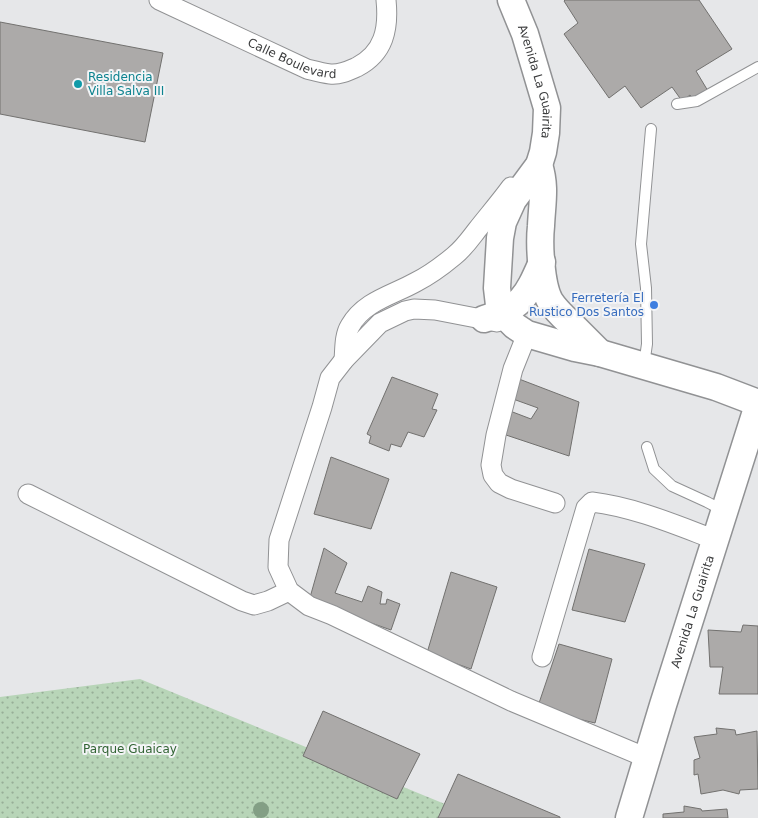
<svg xmlns="http://www.w3.org/2000/svg" width="758" height="818" viewBox="0 0 758 818" font-family="'DejaVu Sans',sans-serif">
	<defs>
		<pattern id="green-dots" width="8" height="8" patternUnits="userSpaceOnUse" patternTransform="scale(1.25)"><rect width="8" height="8" fill="#b8d5b8"/><path d="M2 2h.1M6 6h.1" fill="none" stroke="#97ae97" stroke-width="1.8" stroke-linecap="round"/></pattern>
	</defs>
	<rect width="100%" height="100%" fill="#e6e7e9"/>
	<polygon fill="url(#green-dots)" points="140,679 479,818 0,818 0,697"/>
	<g fill="#acaaa9" stroke="#72716f">
		<polygon points="565,0 699,0 732,49 696,71 708,91 694,100 690,95 682,101 672,87 641,108 625,86 609,98 564,34 578,23 564,1"/>
		<polygon points="0,22 163,53 145,142 0,114"/>
		<polygon points="392,377 438,394 432,409 437,410 424,437 408,432 401,447 391,444 389,451 369,443 371,436 367,434"/>
		<polygon points="519,379 579,402 569,456 503,434 510,411 531,419 538,408 513,399"/>
		<polygon points="331,457 389,479 371,529 314,514"/>
		<polygon points="324,548 347,563 335,593 362,602 368,586 382,592 380,604 386,604 387,599 400,604 391,630 309,601"/>
		<polygon points="589,549 645,564 625,622 572,610"/>
		<polygon points="451,572 497,587 471,669 427,653"/>
		<polygon points="743,625 758,626 758,694 719,694 723,667 710,667 708,630 741,632"/>
		<polygon points="559,644 612,659 595,723 537,709"/>
		<polygon points="323,711 420,754 397,799 303,756"/>
		<polygon points="716,728 735,730 736,735 757,731 758,789 740,790 739,794 723,790 701,794 698,774 694,775 694,760 700,758 694,737 717,734"/>
		<polygon points="458,774 560,817 560,818 438,818"/>
		<polygon points="684,806 701,809 702,811 727,809 728,818 663,818 663,814 684,812"/>
	</g>
	<g fill="none" stroke-linecap="round" stroke-linejoin="round">
		<g stroke="#919294" stroke-width="12">
			<g id="lane">
				<polyline points="677,104 697,101 758,67"/>
				<polyline points="644,365 647,344 646,288 641,244 651,129"/>
				<polyline points="647,447 654,469 672,486 707,502 724,511"/>
			</g>
		</g>
		<g stroke="#919294" stroke-width="21">
			<g id="street">
				<path id="s1" d="M 159,0 L 307,69 C 315,71 322,73 330,74 C 340,75 348,71 357,67 C 384,53 389,29 386,0"/>
				<polyline points="497,322 435,310 414,309 405,311 380,323 344,360 330,378 322,407 279,540 278,567 289,591 309,606 332,615 511,701 647,758"/>
				<polyline points="527,334 513,369 496,435 491,465 493,475 499,483 511,489 555,503"/>
				<path d="M 344,360 C 345,349 344,336 350,326 C 364,301 393,295 416,282 C 430,275 442,266 454,256 C 464,248 470,239 477,230 C 488,216 500,202 511,187"/>
				<polyline points="28,494 242,601 254,605 268,601 289,591"/>
				<path d="M 542,657 L 586,508 L 592,502 C 634,507 676,525 716,540"/>
			</g>
		</g>
		<g stroke="#919294" stroke-width="29">
			<g id="secondary">
				<path id="s2" d="M 511,0 L 525,34 L 547,108 L 546,133 L 543,152 L 539,165 L 513,200 L 503,222 L 500,238 L 497,288 L 499,305 L 502,313 L 515,326 L 527,334 L 575,348 L 600,353 L 716,387 L 758,403"/>
				<path d="M 539,165 C 546,187 542,203 541,226 C 539,244 541,285 550,301 C 557,312 567,320 576,329 C 584,337 592,345 600,353"/>
				<path d="M 484,319 C 522,308 527,296 542,262"/>
				<path id="s3" d="M 629,818 L 663,705 L 758,405"/>
			</g>
		</g>
		<use href="#lane" stroke="#fff" stroke-width="10"/>
		<use href="#street" stroke="#fff" stroke-width="19"/>
		<use href="#secondary" stroke="#fff" stroke-width="26"/>
	</g>
	<circle fill="#839f85" cx="261" cy="810" r="8"/>
	<circle fill="#0f9aa8" stroke="#f3f4f6" stroke-width="2" cx="78" cy="84" r="5"/>
	<circle fill="#3f7fe0" stroke="#f3f4f6" stroke-width="2" cx="654" cy="305" r="5"/>
	<g text-anchor="middle" dominant-baseline="central" stroke-width="4" stroke-linejoin="round" paint-order="stroke">
		<g font-size="12" fill="#3c3d3e" stroke="#f3f4f6">
			<text stroke="none"><textPath href="#s1" startOffset="146">Calle Boulevard</textPath></text>
			<text stroke="none"><textPath href="#s2" startOffset="86">Avenida La Guairita</textPath></text>
			<text stroke="none"><textPath href="#s3" startOffset="216">Avenida La Guairita</textPath></text>
		</g>
		<g font-size="12" fill="#0d838f" stroke="#f3f4f6" text-anchor="start">
			<text x="88" y="77">Residencia<tspan x="88" dy="14">Villa Salva III</tspan></text>
		</g>
		<g font-size="12" fill="#366cbe" stroke="#f3f4f6" text-anchor="end">
			<text x="644" y="298">Ferretería El<tspan x="644" dy="14">Rustico Dos Santos</tspan></text>
		</g>
		<g font-size="12" fill="#326434" stroke="#f3f4f6">
			<text x="130" y="749">Parque Guaicay</text>
		</g>
	</g>
</svg>
